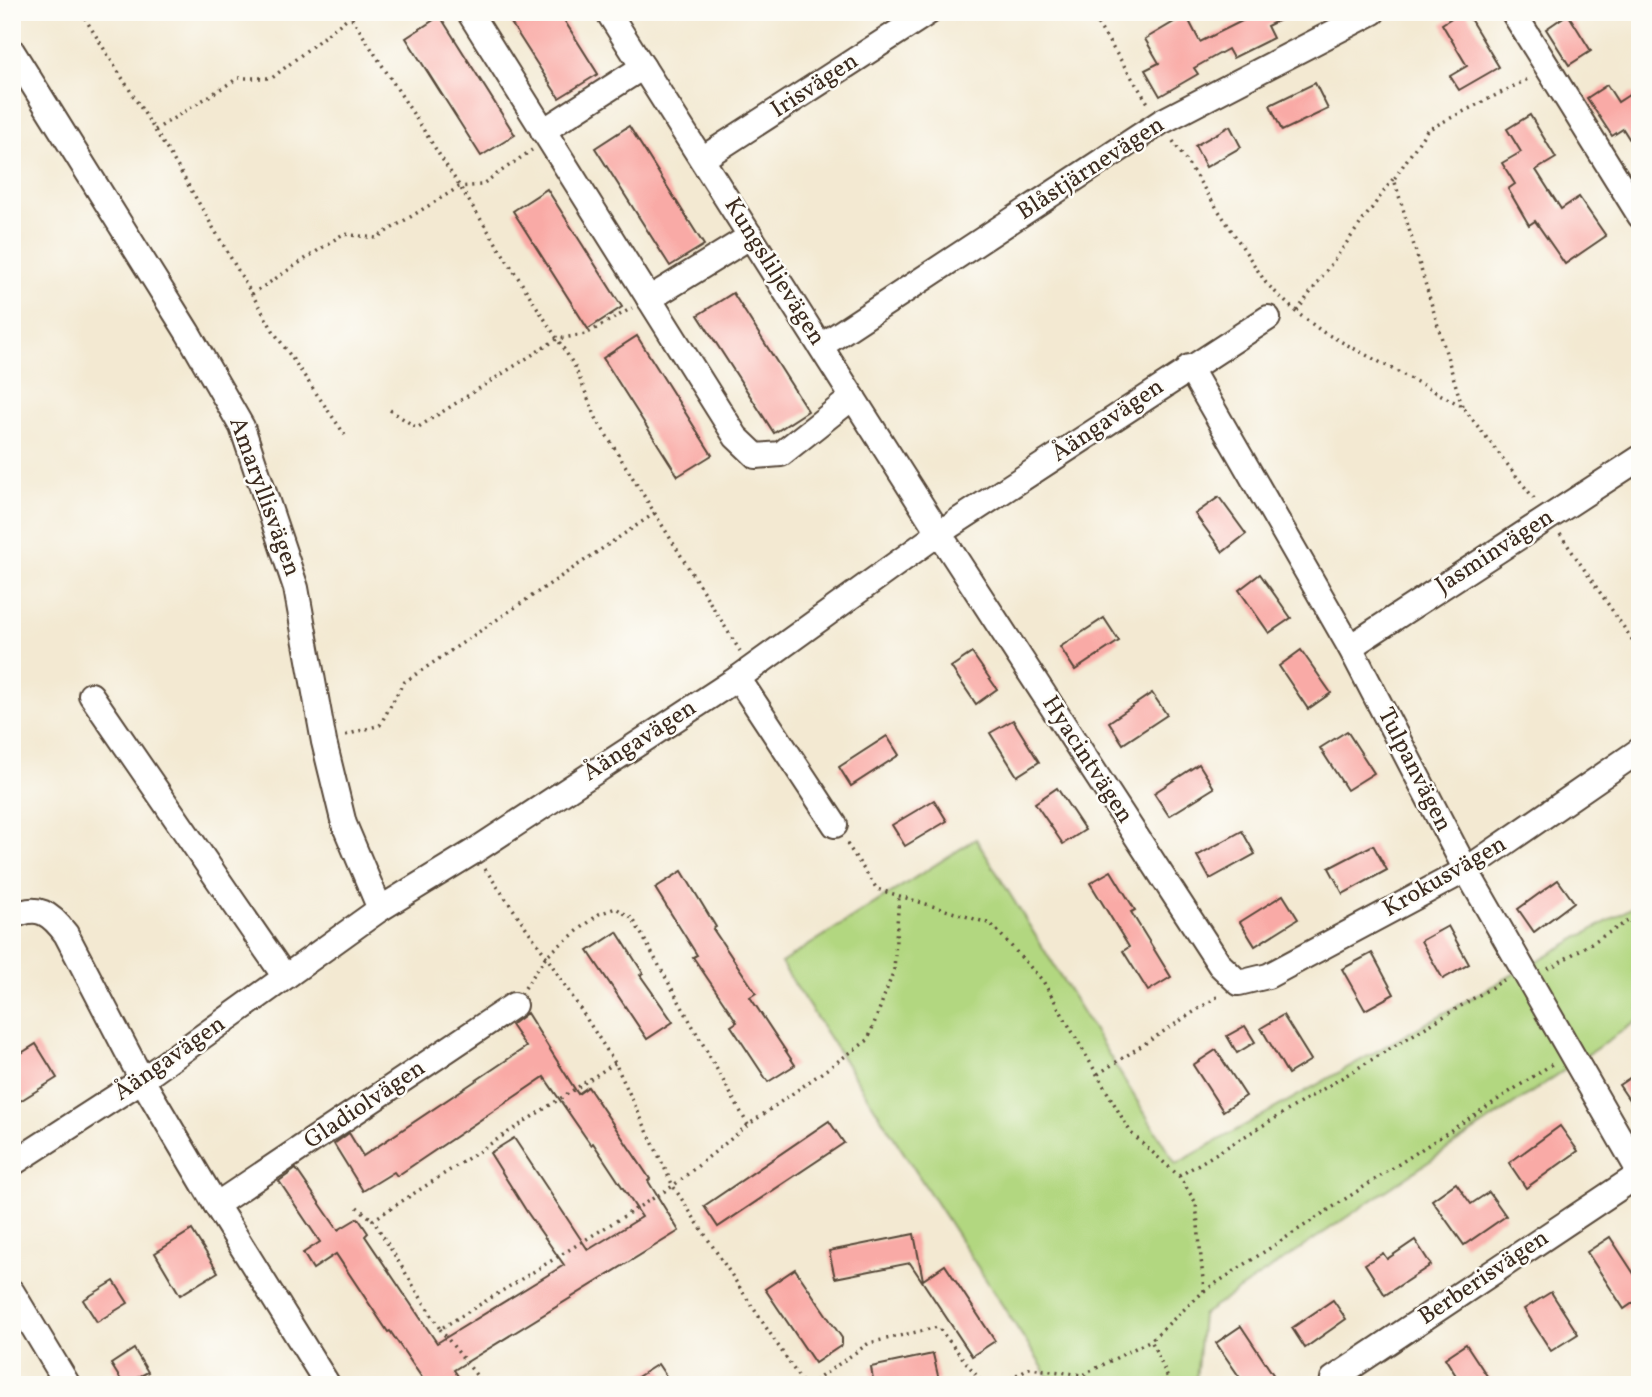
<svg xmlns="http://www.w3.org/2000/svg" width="1652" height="1397" viewBox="0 0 1652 1397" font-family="Vollkorn,serif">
	<rect width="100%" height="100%" fill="#fdfcf7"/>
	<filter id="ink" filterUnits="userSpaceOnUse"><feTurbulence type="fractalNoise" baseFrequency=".0143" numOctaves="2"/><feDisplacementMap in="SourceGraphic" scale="14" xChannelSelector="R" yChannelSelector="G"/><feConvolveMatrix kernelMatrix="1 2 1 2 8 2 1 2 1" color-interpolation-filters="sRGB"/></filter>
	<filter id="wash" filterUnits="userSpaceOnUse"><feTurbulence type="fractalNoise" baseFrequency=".00686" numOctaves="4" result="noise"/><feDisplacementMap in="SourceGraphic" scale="28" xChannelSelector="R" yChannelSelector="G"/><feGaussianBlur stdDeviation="1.57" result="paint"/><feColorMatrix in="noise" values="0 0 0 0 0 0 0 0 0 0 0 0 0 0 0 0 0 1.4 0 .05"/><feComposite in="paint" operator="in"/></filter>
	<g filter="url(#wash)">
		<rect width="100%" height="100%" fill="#f3e9d2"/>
		<polygon fill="#b2d780" stroke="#76804f" stroke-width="2" points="976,839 1176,1164 1640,903 1640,1019 1202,1315 1196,1381 1198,1385 1054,1385 781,963"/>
		<g id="blocks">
			<g fill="#f9aaa6">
				<polygon points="504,12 559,12 598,74 559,98"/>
				<polygon points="1260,12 1296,12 1267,26 1273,38 1233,58 1228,49 1194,68 1198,74 1160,96 1145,70 1159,63 1145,39 1186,15 1200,42"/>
				<polygon points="1461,12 1466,12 1499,67 1459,90 1450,76 1467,66 1442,24"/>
				<polygon points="1568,14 1591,51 1569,65 1546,29"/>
				<polygon points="440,16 515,135 481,156 406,38"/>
				<polygon points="1315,83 1328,109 1282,131 1270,105"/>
				<polygon points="1607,85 1618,102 1632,93 1640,104 1640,156 1623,129 1612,136 1587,98"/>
				<polygon points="1530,115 1556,158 1536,170 1561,209 1579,197 1606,236 1565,264 1535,221 1529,225 1508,189 1515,184 1502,163 1521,152 1507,129"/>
				<polygon points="629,126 704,245 670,266 595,148"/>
				<polygon points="1230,126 1241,147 1206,167 1195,146"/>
				<polygon points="547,189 622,307 588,329 513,211"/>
				<polygon points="733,293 808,411 774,433 698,315"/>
				<polygon points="637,336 712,455 678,476 603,358"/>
				<polygon points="1219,497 1246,534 1223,552 1195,514"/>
				<polygon points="1260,574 1291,618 1269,633 1239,590"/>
				<polygon points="1104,618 1119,641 1075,670 1060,647"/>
				<polygon points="1301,650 1331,693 1308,709 1279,666"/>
				<polygon points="972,653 997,689 976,704 951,667"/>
				<polygon points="1152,693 1167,715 1123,744 1109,722"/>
				<polygon points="1013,720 1039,762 1017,776 990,733"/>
				<polygon points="1347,731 1374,773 1347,790 1320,748"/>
				<polygon points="887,736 899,755 851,786 839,767"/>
				<polygon points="1199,764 1214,788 1169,816 1154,793"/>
				<polygon points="1057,788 1085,830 1063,844 1035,803"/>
				<polygon points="934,800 947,821 905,846 892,825"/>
				<polygon points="1242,831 1255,854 1210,879 1197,856"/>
				<polygon points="1373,845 1387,870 1343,894 1329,868"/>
				<polygon points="682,871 716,927 713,929 756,993 750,997 795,1065 768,1082 731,1026 737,1022 693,957 697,955 655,888"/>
				<polygon points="1111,871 1135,910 1131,912 1171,977 1148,991 1123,951 1129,947 1090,883"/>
				<polygon points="1558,880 1574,902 1534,932 1518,909"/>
				<polygon points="1283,895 1298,919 1255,946 1240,922"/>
				<polygon points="1448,926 1469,964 1443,979 1421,941"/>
				<polygon points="617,932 643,973 640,975 673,1022 647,1039 588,951"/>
				<polygon points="1372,953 1394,994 1365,1010 1342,969"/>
				<polygon points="527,1013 578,1094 588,1087 650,1179 648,1181 679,1231 454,1370 464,1385 427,1385 390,1331 388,1332 336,1254 313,1269 303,1253 320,1242 279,1181 296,1169 338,1230 358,1218 368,1233 365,1236 437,1343 564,1265 527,1212 490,1153 514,1138 588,1250 642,1217 593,1143 591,1145 544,1077 397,1176 394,1172 363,1191 334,1144 349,1133 363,1156 526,1047 511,1025"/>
				<polygon points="1283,1015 1311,1060 1288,1074 1261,1028"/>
				<polygon points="1245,1026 1255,1042 1237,1053 1227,1036"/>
				<polygon points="36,1044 57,1078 12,1106 12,1059"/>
				<polygon points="1216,1050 1246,1096 1223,1111 1193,1065"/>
				<polygon points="1640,1071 1640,1116 1619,1085"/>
				<polygon points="829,1121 844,1143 718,1227 704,1206"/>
				<polygon points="1560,1126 1578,1151 1526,1188 1509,1163"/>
				<polygon points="1456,1183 1471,1204 1489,1192 1506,1216 1464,1245 1432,1200"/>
				<polygon points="192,1230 218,1272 180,1295 155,1253"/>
				<polygon points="914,1234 923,1280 945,1265 995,1341 972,1356 910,1263 835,1278 829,1251"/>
				<polygon points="1610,1237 1640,1283 1640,1298 1624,1309 1587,1252"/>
				<polygon points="1415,1240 1431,1265 1385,1295 1365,1264 1383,1253 1387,1259"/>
				<polygon points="795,1269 842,1338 842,1345 815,1363 765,1289"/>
				<polygon points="114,1281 128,1303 97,1322 83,1300"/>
				<polygon points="1551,1292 1578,1334 1551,1351 1524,1309"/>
				<polygon points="1333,1300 1346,1319 1305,1348 1292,1328"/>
				<polygon points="1241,1326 1274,1376 1261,1385 1245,1385 1216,1343"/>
				<polygon points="1466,1344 1493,1385 1462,1385 1445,1358"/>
				<polygon points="134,1349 148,1372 124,1385 111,1364"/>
				<polygon points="933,1354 939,1380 919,1385 874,1385 871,1367"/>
				<polygon points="658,1364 672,1385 625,1385"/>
			</g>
		</g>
	</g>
	<g filter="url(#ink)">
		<use href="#blocks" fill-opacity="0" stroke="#574739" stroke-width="2"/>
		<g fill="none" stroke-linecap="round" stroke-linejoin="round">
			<g stroke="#574739" stroke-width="28">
				<g id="minor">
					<polyline points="469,12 736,437 756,456 781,454 853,397"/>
					<polyline points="608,12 939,533 1220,965 1239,983 1268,976 1466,870 1640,750"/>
					<polyline points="1513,12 1640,216"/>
					<polyline points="12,51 188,333 242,427 296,588 324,742 344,824 380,909"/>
					<polyline points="543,131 643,67"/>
					<polyline points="702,159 929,12"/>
					<polyline points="649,299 751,236"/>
					<polyline points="821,346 1161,122 1373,12"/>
					<polyline points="1189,367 1350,647 1466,870 1640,1173"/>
					<polyline points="1350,647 1640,458"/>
					<polyline points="738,678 835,825"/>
					<polyline points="91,695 285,977"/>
					<path d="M 12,917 C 38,903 51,914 66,934 L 142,1080 L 216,1205 L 328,1385"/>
					<polyline points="12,1164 142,1080 380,909 473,852 738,678 939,533 1268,318"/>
					<polyline points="216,1205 514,1005"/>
					<polyline points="12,1292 68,1385"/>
					<polyline points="1332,1385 1333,1379 1640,1174"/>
				</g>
			</g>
			<g stroke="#574739" stroke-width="3.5" stroke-dasharray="2 5" stroke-linecap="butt">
				<polyline points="81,12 176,164 274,332 345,435"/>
				<polyline points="348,12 574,365 597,420 740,651"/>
				<polyline points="1090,12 1148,103"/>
				<polyline points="155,130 238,78 272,78 350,16"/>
				<polyline points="1173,141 1266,283 1296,312 1323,332 1462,406 1535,500"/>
				<polyline points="252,294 343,234 376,238 459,187 481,185 532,150"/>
				<polyline points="1297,311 1393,179"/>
				<polyline points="1462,406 1394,179 1427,130 1530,78"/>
				<polyline points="390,410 417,428 557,339 586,334 632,308"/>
				<polyline points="1560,534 1640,651"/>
				<polyline points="346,735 380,725 403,683 655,513"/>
				<polyline points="847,844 877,889 991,924 1043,981 1131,1133 1179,1176 1196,1203 1204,1291 1151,1340 1171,1385"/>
				<polyline points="485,869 546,956 615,1063 673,1186 804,1385"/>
				<polyline points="1548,969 1640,914"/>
				<polyline points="525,988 546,956 599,914 616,908 633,919 748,1125"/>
				<polyline points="615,1063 373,1220 440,1329 673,1186 748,1125 868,1040 894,970 899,895"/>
				<polyline points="1098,1074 1220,995"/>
				<polyline points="1179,1176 1504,980"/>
				<polyline points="357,1207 373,1220"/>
				<polyline points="1204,1291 1554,1063"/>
				<polyline points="440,1329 484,1385"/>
				<polyline points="809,1385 869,1343 938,1327 984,1385"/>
				<polyline points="998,1385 1029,1368 1083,1375 1151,1340"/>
			</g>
			<use href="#minor" stroke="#fff" stroke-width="24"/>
		</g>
	</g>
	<g text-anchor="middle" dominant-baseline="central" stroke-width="5" stroke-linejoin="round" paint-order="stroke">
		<g font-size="24" fill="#3b2a1e" stroke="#fdfcf7">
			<text transform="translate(815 86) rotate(-33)">Irisvägen</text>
			<text transform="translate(1091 169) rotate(-33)">Blåstjärnevägen</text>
			<text transform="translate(774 272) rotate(58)">Kungsliljevägen</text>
			<text transform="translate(1108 421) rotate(-34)">Åängavägen</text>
			<text transform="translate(264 497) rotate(70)">Amaryllisvägen</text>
			<text transform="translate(1495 552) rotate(-33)">Jasminvägen</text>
			<text transform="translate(640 741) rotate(-33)">Åängavägen</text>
			<text transform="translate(1087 760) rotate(57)">Hyacintvägen</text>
			<text transform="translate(1414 770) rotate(63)">Tulpanvägen</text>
			<text transform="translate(1445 877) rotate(-30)">Krokusvägen</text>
			<text transform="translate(170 1059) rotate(-35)">Åängavägen</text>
			<text transform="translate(365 1105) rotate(-34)">Gladiolvägen</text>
			<text transform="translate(1484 1278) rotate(-34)">Berberisvägen</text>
		</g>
	</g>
	<rect width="1652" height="1397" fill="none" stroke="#fdfcf7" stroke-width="42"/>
</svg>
